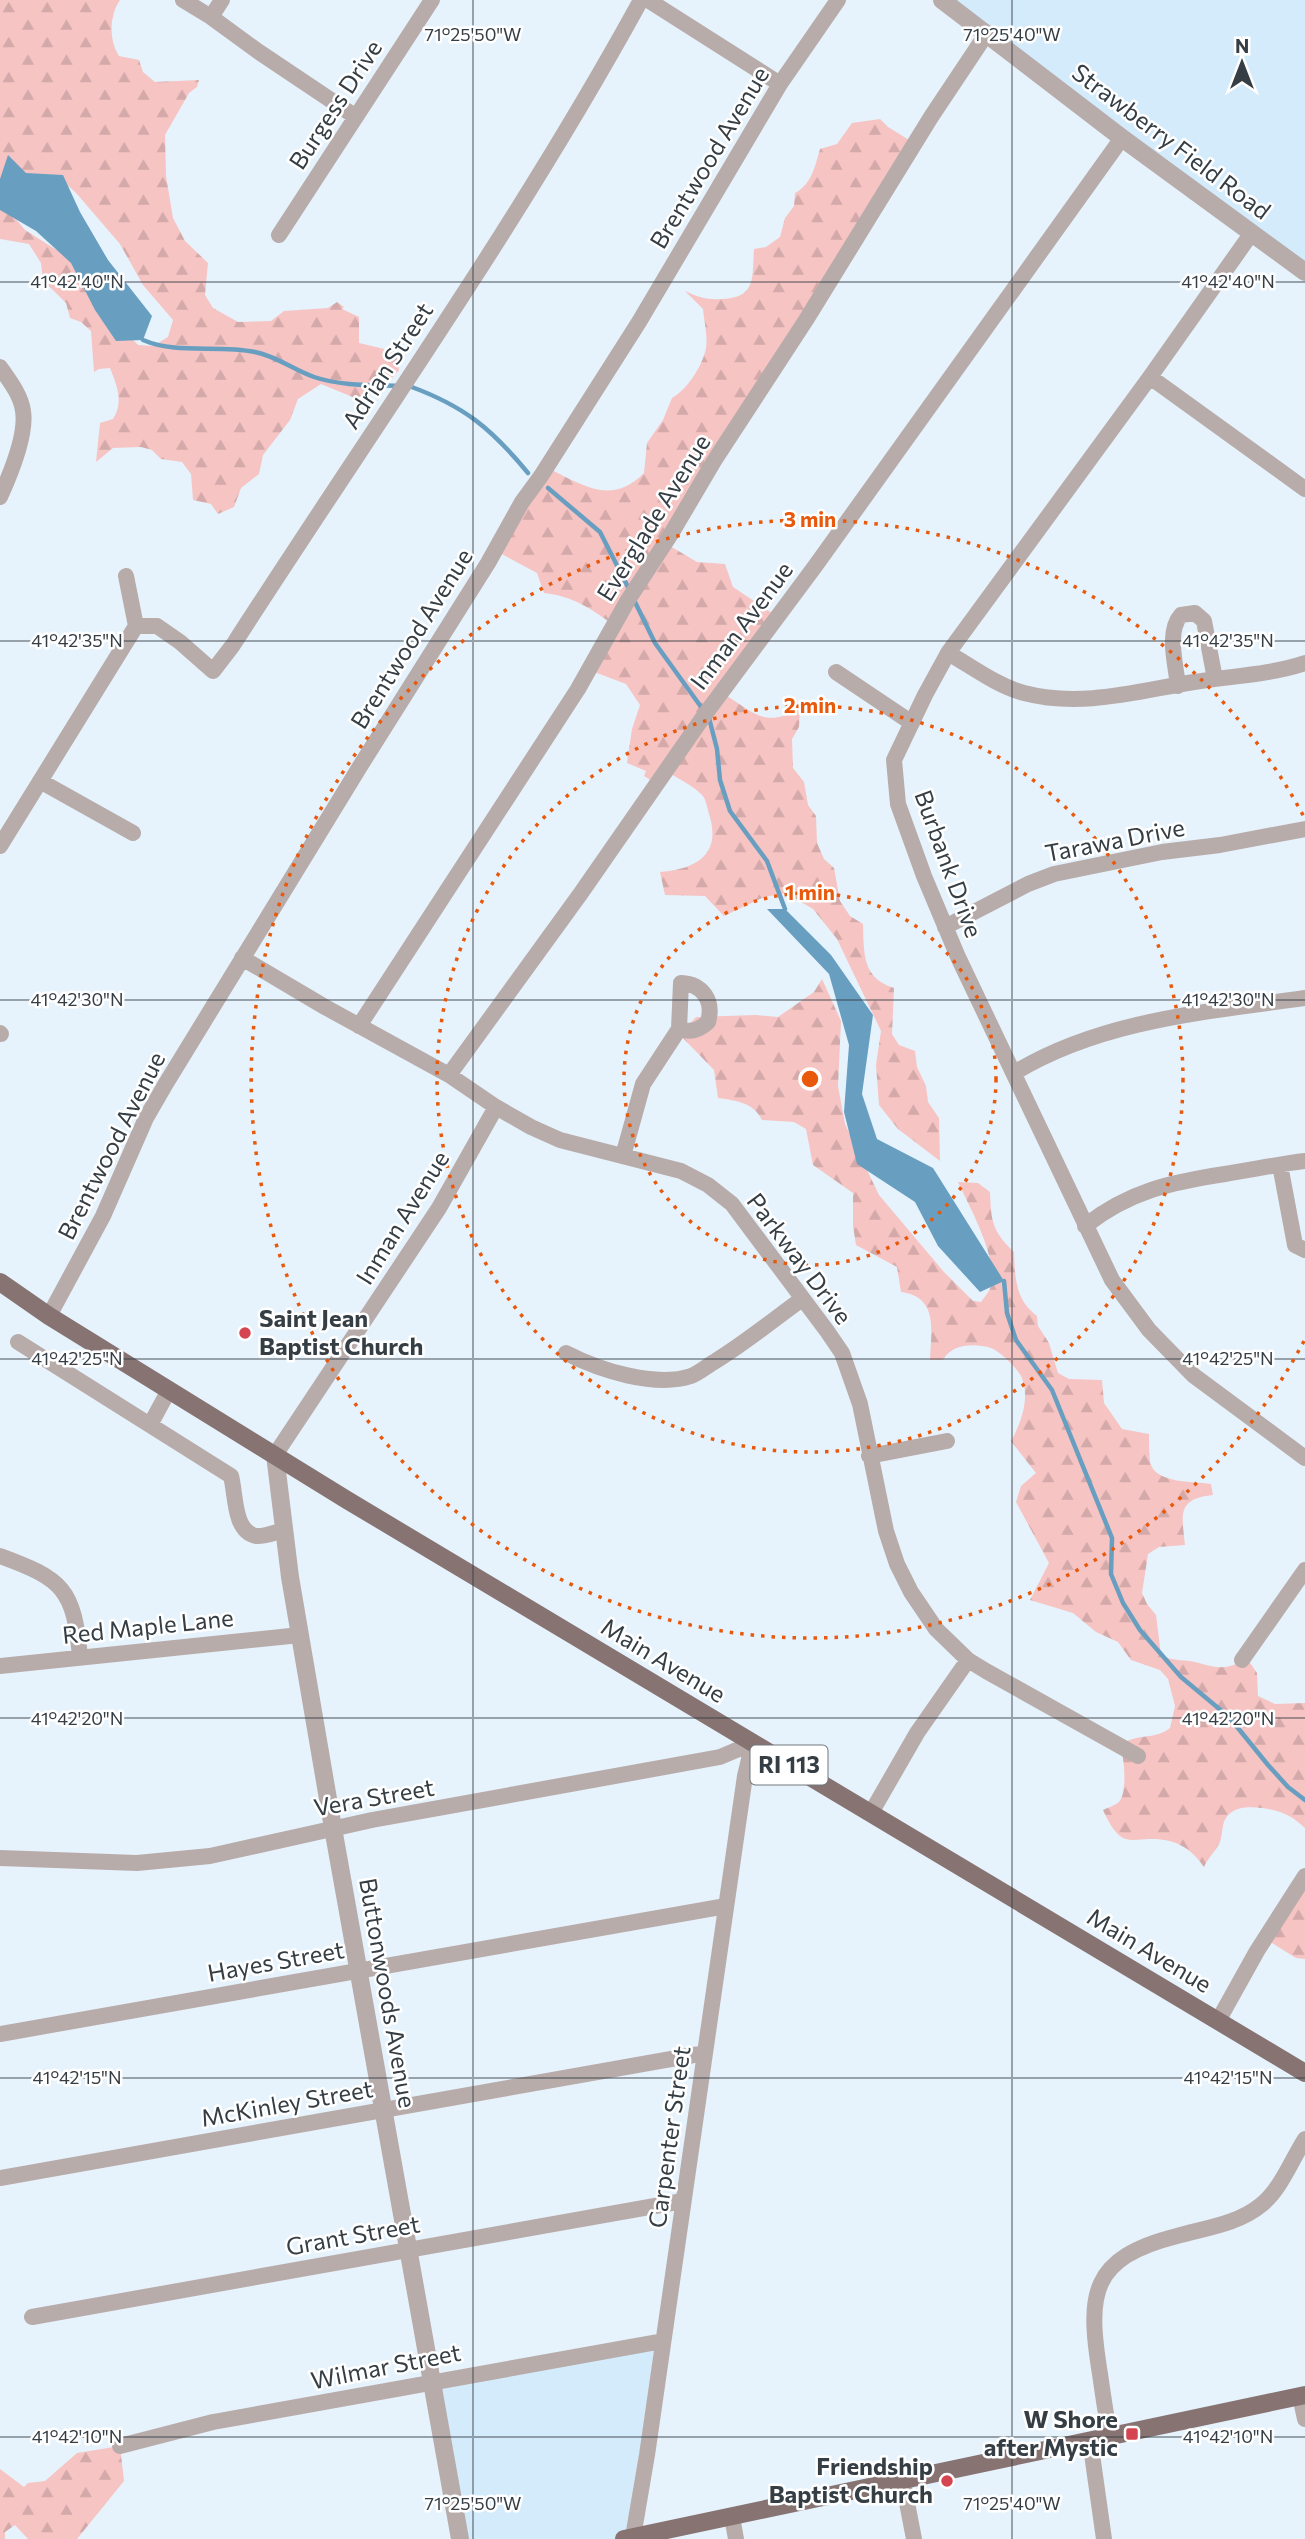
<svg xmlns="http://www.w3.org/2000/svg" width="1305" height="2539" font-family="Commissioner,sans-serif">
  <defs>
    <pattern id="forest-firs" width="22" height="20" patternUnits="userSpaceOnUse" patternTransform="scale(1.75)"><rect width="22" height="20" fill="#f6c4c3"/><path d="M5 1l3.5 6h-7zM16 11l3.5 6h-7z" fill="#d4a9a9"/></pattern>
  </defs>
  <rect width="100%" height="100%" fill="#e6f3fc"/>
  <path fill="#d4ebfb" d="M944 0H1305V272Z
    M656 2348 636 2523 650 2539H461L433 2389Z"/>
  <path fill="url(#forest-firs)" fill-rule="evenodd" d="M0 0H120C109 16 109 41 119 56L139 60 143 72 155 82 199 80 197 87 189 93 165 135 166 176 173 218 185 241 208 263 205 295 213 308 238 322 271 321 284 311 328 308 337 302 344 307 342 309 359 317V343L397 352 399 370 381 391 355 398 321 384 298 399 290 420 263 455 259 474 241 488 234 507 218 514 211 504 193 500 191 474 182 462 161 459 152 450 141 447 113 448 96 462 100 423 113 419C124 402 117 386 110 368L99 369 94 372 91 331 81 322 70 318 66 303 43 280 41 263 29 244 0 239ZM59 177 77 194 120 244 143 285 173 320 168 337 153 346 138 345 113 319 72 263 63 254 25 230 15 218Z
    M880 119 888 127 914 143 670 546 697 562 725 564 733 587 775 615 727 696C757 715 765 727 800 709L799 727 792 739 793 768 804 782 808 805 816 816 817 843 824 859 834 868 840 901 850 916 863 924C864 954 862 978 894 988L892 1034 899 1045 915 1051 917 1067 926 1086 928 1102 939 1118 940 1161 898 1129 879 1105 876 1065 881 1031 837 939 813 909 786 893 764 897 724 916 705 896 665 895 660 872C697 869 722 854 709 814 707 807 706 798 701 794 692 785 679 779 669 773L655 783 644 776 646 771 627 763 632 729 640 705 626 684 589 670 613 625C591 608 572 596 544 593L537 573 498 552 548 468C582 485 612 506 644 473L647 443 663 420 672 398C687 390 703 365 706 348 708 336 704 321 703 309L685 291C698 297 706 300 721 299 757 298 752 278 754 249L766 247 780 237 785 218 794 206 795 193C812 184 815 166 820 149L837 144 852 123Z
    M822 979 841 1021 838 1086 845 1124 879 1195 944 1272 973 1301 981 1302C985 1296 991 1290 992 1283 995 1252 971 1210 958 1182L978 1183 990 1192C991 1221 992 1231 1014 1252 1015 1277 1015 1300 1037 1316L1038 1326 1049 1343 1058 1373 1069 1379 1102 1380 1104 1403 1122 1429 1149 1434C1149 1443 1149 1453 1150 1462 1155 1484 1193 1481 1211 1484L1213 1495C1176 1499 1182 1515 1185 1545L1159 1547 1148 1554 1142 1593 1147 1604 1156 1615 1161 1655C1174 1662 1186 1659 1199 1663 1218 1669 1231 1670 1246 1657L1257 1673 1258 1696 1275 1704 1305 1703V1828C1299 1823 1294 1818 1287 1815 1273 1808 1241 1802 1229 1814 1220 1823 1224 1834 1219 1844 1214 1853 1208 1858 1204 1867 1191 1847 1173 1838 1149 1839 1142 1839 1133 1841 1126 1839 1116 1837 1107 1819 1103 1810 1107 1808 1116 1805 1119 1802 1128 1792 1124 1756 1120 1745 1139 1732 1153 1741 1170 1728L1175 1706 1168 1679 1160 1670 1131 1660 1118 1642 1096 1632 1073 1613 1030 1600 1049 1563 1016 1502 1021 1486 1036 1473 1011 1441C1021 1423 1030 1399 1022 1378 1018 1369 1001 1352 991 1348 975 1343 951 1344 943 1360H930C931 1331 939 1297 901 1292L897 1267 856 1245 853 1226V1193L813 1165 806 1129 794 1122 762 1120C753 1102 737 1101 718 1098L714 1070 680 1035 696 1017 756 1015 778 1017 814 992Z
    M1305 1874V1959L1296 1958 1269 1941Z
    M120 2446 124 2481 77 2539H28L15 2525 5 2532V2539H0V2469L24 2487 28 2483 45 2481 77 2453Z"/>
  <path fill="#689fc1" d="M8 155 26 173 63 175 80 212 108 260 152 316 143 340 116 341 95 310 71 263 36 231 0 210V179Z
    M767 909H785L831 955 873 1015 862 1094 877 1139 933 1168 1004 1281 980 1292 938 1246 915 1202 857 1164 844 1112 849 1045 829 974Z"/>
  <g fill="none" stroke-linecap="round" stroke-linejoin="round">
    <path stroke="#689fc1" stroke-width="4.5" d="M143 340C178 355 217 344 255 352 276 356 294 370 314 377 341 386 372 385 400 386
      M409 386C464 406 491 428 528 473
      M548 488 600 532 629 589
      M634 600 655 643 704 711
      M709 718 717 749 720 780 730 811 767 861 785 909
      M1004 1281 1007 1313 1016 1340 1052 1390 1112 1538 1111 1574 1123 1603 1140 1630 1181 1677 1229 1717 1268 1765 1288 1787 1305 1800"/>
    <path stroke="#b8acab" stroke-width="16" d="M183 0 211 17 259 52 356 117
      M648 0 780 84
      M211 17 222 0
      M1251 234 1150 377 948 653 925 695 894 760 898 804 924 876 958 957 1112 1280 1149 1330 1193 1375 1305 1458
      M279 235 432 0
      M0 367C9 380 21 395 23 411 27 435 10 475 0 497
      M1150 377 1305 489
      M136 626H157L180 642 213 671 233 645C370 432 519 223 641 0
      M948 653C971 666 997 686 1024 693 1081 708 1138 691 1194 682 1231 676 1269 675 1305 663
      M836 672 912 723
      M1178 686C1176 665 1166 632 1181 615L1195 613 1204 621 1215 679
      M40 781 133 833
      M0 846 136 626 126 576
      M945 927 1028 884 1054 874 1162 852 1220 845 1305 829
      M242 958 325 1007 449 1075 496 1107 531 1127 560 1140 681 1171 708 1185 732 1204 827 1331 842 1353 860 1404 886 1531 897 1564 911 1592 936 1629 968 1660 986 1671 1138 1756
      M359 1026 578 689 628 600 671 534 714 461 806 320 931 117 987 33
      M0 1033 1 1034
      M1014 1073C1101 1020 1206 1012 1305 998
      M449 1075 581 893 706 713 816 565 1122 138
      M623 1156 643 1084 679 1029C691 1033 699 1030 708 1022 714 1001 703 984 681 983L679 1029
      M1280 1165 1295 1245 1305 1250
      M1085 1226C1129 1191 1172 1182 1225 1174 1252 1170 1278 1164 1305 1161
      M49 1316 103 1216 146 1118 165 1085 359 768 488 563 522 502 541 476 639 322 780 84 838 0
      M18 1342 231 1476C236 1494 233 1531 256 1536 264 1537 276 1532 284 1530
      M566 1353C599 1370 655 1388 691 1376 699 1373 707 1366 714 1362 745 1343 773 1320 802 1299
      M150 1425 169 1390
      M275 1455 439 1208 496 1107
      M869 1456 947 1441
      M0 1556C63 1579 74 1589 80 1657
      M1242 1660 1305 1570
      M0 1666 300 1635
      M871 1813 917 1733 968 1660
      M0 1858 137 1863 210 1856 372 1820 720 1757 753 1743
      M1218 2021 1257 1951 1305 1876
      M0 2034 726 1906
      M0 2178 705 2053
      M32 2317 683 2201
      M1300 2396 1305 2419
      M1110 2437C1106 2416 1103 2395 1100 2374 1087 2294 1090 2258 1177 2236 1205 2228 1238 2224 1261 2205 1281 2189 1291 2161 1305 2139
      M1090 2440 1104 2539
      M120 2446 213 2422 663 2341
      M903 2482 914 2539
      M732 2517 736 2539
      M633 2537 647 2455 745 1776 753 1743"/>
    <path stroke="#b8acab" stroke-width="18" d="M942 0 1122 138 1305 272
      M275 1455 290 1577 333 1828 460 2539"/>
    <path stroke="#877372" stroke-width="18" d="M0 1282 49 1316 347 1500 1305 2073
      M624 2539 1305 2395"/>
  </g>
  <path fill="none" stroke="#353e44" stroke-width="2" stroke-opacity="0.45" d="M473 0V2539M1012 0V2539M0 282H1305M0 641H1305M0 1000H1305M0 1359H1305M0 1718H1305M0 2078H1305M0 2437H1305"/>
  <g fill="none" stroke="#e8590c" stroke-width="3.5" stroke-dasharray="3.5 7">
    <circle cx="810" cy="1079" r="186"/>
    <circle cx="810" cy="1079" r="373"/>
    <path d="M1304 1341A559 559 0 1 1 1304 817"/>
  </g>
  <g fill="#d54550" stroke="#fff" stroke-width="2.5">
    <circle cx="245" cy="1333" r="7"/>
    <rect x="1125" y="2427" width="14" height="14" rx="3.5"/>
    <circle cx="947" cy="2481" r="7"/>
  </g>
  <g text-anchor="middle" stroke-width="5" stroke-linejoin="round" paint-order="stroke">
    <rect fill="#fff" stroke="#72787c" stroke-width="2" x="750.5" y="1745.5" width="77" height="39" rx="5"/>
    <g font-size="23" font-weight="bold" fill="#353e44">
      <text x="789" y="1773">RI 113</text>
    </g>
    <g font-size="24" fill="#353e44" stroke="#fff">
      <text transform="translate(336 105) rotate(-57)" y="8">Burgess Drive</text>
      <text transform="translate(1171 142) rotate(37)" y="8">Strawberry Field Road</text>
      <text transform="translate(710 158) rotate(-59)" y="8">Brentwood Avenue</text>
      <text transform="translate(388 366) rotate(-57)" y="8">Adrian Street</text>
      <text transform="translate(654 518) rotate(-58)" y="8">Everglade Avenue</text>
      <text transform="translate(742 626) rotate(-53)" y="8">Inman Avenue</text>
      <text transform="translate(412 639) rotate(-58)" y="8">Brentwood Avenue</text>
      <text transform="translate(1115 841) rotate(-11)" y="8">Tarawa Drive</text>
      <text transform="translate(948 864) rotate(70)" y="8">Burbank Drive</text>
      <text transform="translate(112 1146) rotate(-63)" y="8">Brentwood Avenue</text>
      <text transform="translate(403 1218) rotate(-58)" y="8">Inman Avenue</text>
      <text transform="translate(799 1259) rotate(53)" y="8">Parkway Drive</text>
      <text transform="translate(148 1627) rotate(-6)" y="8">Red Maple Lane</text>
      <text transform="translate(663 1661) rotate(31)" y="8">Main Avenue</text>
      <text transform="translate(374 1798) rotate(-10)" y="8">Vera Street</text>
      <text transform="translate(1149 1951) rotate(31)" y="8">Main Avenue</text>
      <text transform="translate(276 1962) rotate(-10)" y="8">Hayes Street</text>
      <text transform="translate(387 1993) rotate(80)" y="8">Buttonwoods Avenue</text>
      <text transform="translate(287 2104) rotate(-10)" y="8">McKinley Street</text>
      <text transform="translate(670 2137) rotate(-82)" y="8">Carpenter Street</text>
      <text transform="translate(353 2236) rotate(-10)" y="8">Grant Street</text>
      <text transform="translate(386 2367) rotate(-11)" y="8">Wilmar Street</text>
    </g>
    <g font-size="24" font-weight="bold" fill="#353e44" stroke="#fff" text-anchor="end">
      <text x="259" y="1327" text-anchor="start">Saint Jean<tspan x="259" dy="28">Baptist Church</tspan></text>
      <text x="1118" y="2428">W Shore<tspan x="1118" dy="28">after Mystic</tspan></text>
      <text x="933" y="2475">Friendship<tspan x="933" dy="28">Baptist Church</tspan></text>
    </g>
  </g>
  <g font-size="18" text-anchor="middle" fill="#353e44" stroke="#fff" stroke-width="5" stroke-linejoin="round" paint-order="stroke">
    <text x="473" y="41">71°25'50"W</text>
    <text x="1012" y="41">71°25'40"W</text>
    <text x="77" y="288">41°42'40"N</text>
    <text x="1228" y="288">41°42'40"N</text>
    <text x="77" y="647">41°42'35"N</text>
    <text x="1228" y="647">41°42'35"N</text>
    <text x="77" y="1006">41°42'30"N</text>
    <text x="1228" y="1006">41°42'30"N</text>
    <text x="77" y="1365">41°42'25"N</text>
    <text x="1228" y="1365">41°42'25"N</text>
    <text x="77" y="1725">41°42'20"N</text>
    <text x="1228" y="1725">41°42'20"N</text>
    <text x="77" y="2084">41°42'15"N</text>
    <text x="1228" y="2084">41°42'15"N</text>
    <text x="77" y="2443">41°42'10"N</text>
    <text x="1228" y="2443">41°42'10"N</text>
    <text x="473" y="2510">71°25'50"W</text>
    <text x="1012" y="2510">71°25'40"W</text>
  </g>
  <circle cx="810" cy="1079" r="10" fill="#e8590c" stroke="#fff" stroke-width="3.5"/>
  <g font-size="21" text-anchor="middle" font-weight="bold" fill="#e8590c" stroke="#fff" stroke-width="5" stroke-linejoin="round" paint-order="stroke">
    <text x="810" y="527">3 min</text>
    <text x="810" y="713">2 min</text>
    <text x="810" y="900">1 min</text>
  </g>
  <g transform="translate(1242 63)" stroke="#ffffff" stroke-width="5" paint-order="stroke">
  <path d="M0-5L12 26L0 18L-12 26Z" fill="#353e44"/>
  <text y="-10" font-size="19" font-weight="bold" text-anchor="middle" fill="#353e44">N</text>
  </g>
</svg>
